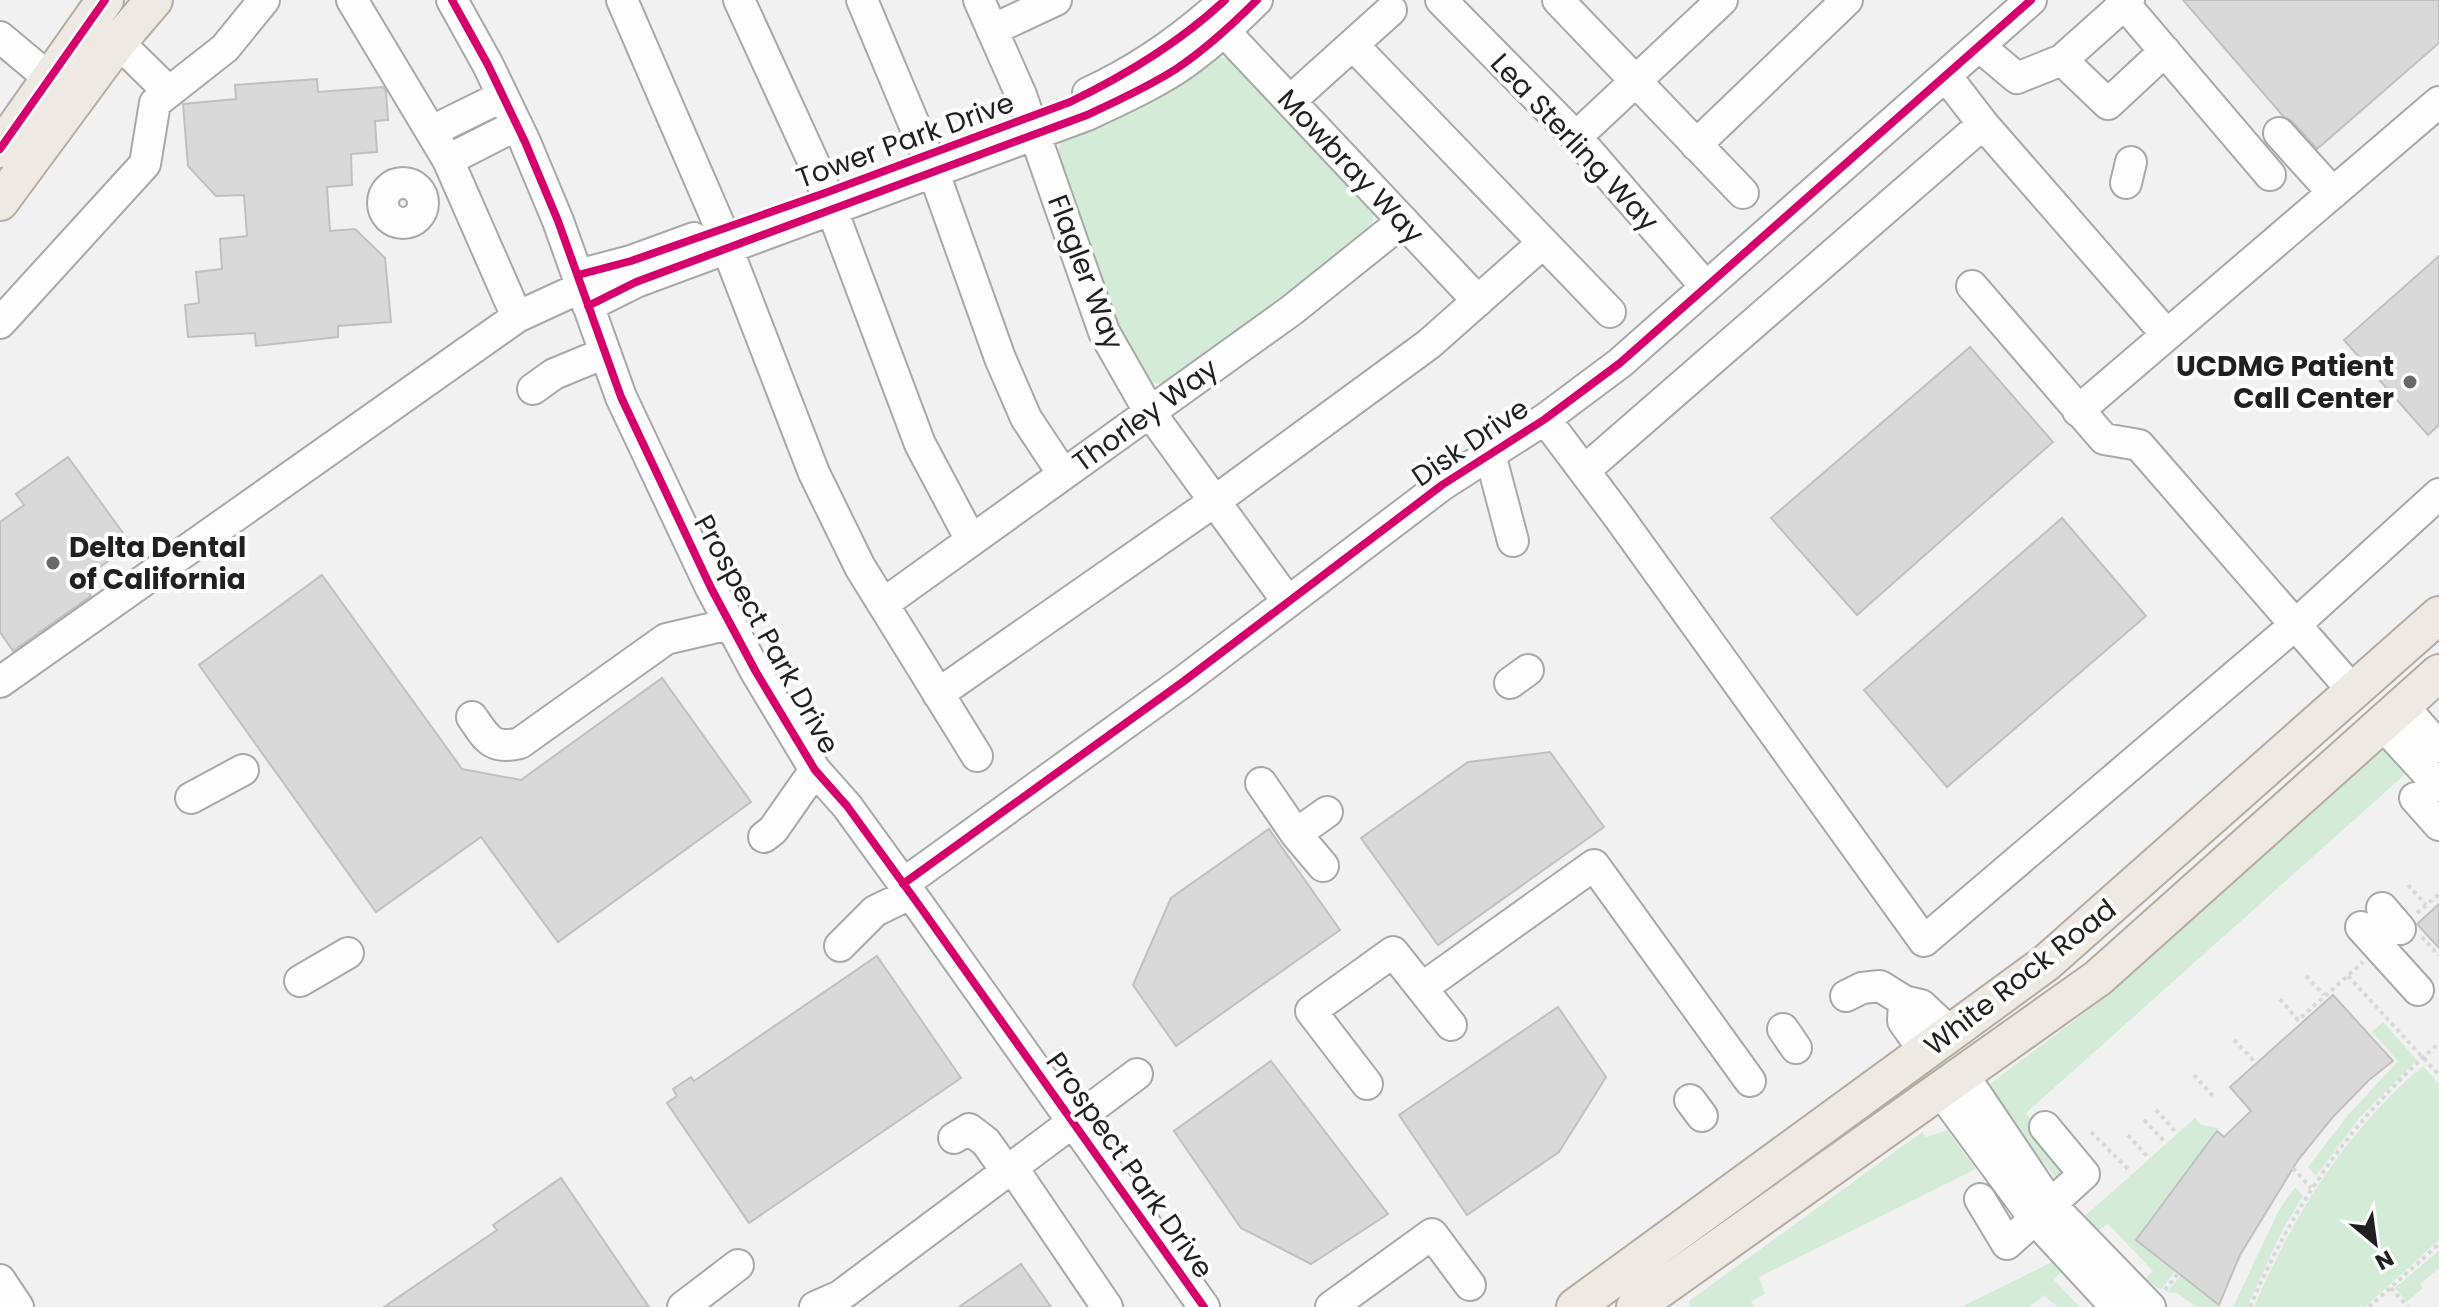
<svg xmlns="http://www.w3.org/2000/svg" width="2439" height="1307" font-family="Poppins,sans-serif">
  <rect width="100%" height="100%" fill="#f1f1f1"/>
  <path fill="#d4ecd7" d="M1205 56 1227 58 1374 213 1370 232 1327 269 1169 384 1149 383C1135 360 1120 336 1111 310 1093 259 1078 207 1053 158L1061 143Z
    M2387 742 2411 769 2026 1113 2051 1143 2064 1174 2056 1178 2026 1142 1990 1087 1991 1083 2082 1015Z
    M2383 1022 2417 1060 2361 1116 2316 1176 2308 1167 2348 1115 2398 1061 2372 1032Z
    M2423 1066 2439 1084V1240L2365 1307H2254C2293 1215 2346 1131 2423 1066Z
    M2195 1118 2201 1125 2219 1128 2136 1240 2175 1271 2161 1290 2145 1279 2153 1271 2108 1224 2098 1231 2085 1216Z
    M1947 1130 1976 1169 1759 1277 1765 1294 1751 1301 1754 1307H1690L1689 1301 1922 1132 1926 1137Z
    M2295 1187 2303 1196 2281 1233 2247 1307H2233L2278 1212Z
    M2439 1250V1268L2420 1284 2423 1288 2407 1302 2395 1288Z
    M2054 1261 2062 1271 2054 1280 2080 1307H2057L2044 1295 2030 1307H1961Z
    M2181 1275 2219 1305 2222 1307H2197L2177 1293 2167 1292Z"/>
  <path fill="#d9d9d9" stroke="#c0c0c0" stroke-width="2" d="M2183 0H2439V43L2317 149 2292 121 2283 116Z
    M317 79 318 92 383 87 386 91 388 120 375 121 377 152 351 154 352 185 327 187 330 231 355 229 385 258 391 322 338 326V337L256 346 255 333 188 337 185 305 199 303 196 272 222 269 220 239 247 236 244 195 216 196 188 166 183 104 236 99 235 85Z
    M2439 256V425L2428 435 2344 340Z
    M1970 347 2053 442 1857 615 1771 518Z
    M68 457 131 544 80 582 91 596 13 651 0 632V522L24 505 16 494Z
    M2062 518 2146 616 1947 787 1864 690Z
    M322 575 462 769 521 780 662 678 751 802 558 942 481 837 376 912 199 665Z
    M1550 752 1604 827 1438 945 1361 838 1468 762Z
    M1269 829 1340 930 1176 1046 1133 985 1171 898Z
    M2439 904V948L2417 924Z
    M877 956 961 1078 749 1223 667 1103 677 1096 673 1089 691 1077 694 1081Z
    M2333 995 2393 1061 2369 1080 2332 1118 2298 1160 2240 1255 2219 1305 2136 1240 2217 1131 2224 1137 2251 1111 2230 1087Z
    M1558 1007 1606 1077 1559 1152 1467 1215 1399 1115Z
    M1271 1061 1388 1214 1311 1264 1241 1228 1174 1131Z
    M561 1178 649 1307H384L497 1230 493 1225Z
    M1021 1264 1051 1307H959Z"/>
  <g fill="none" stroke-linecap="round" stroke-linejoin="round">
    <g stroke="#a8a8a8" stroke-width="34">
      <path id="minor" d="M352 0 448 160 517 317
        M452 0 488 65 525 142 558 221 621 397 711 588 756 672 815 770 847 806 921 908 1204 1307
        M622 0 721 229
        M739 0 817 170 920 444 971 540
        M862 0 927 155
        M979 0 1021 95 1104 332 1149 411 1288 602
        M1441 0 1576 137 1706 287
        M1558 0 1743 193
        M2121 0 2270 175
        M992 30 1056 0
        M1225 32 1478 301
        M0 37 49 78
        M118 42 169 92
        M1353 45 1610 312
        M1979 46 2017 78 2062 60 2129 0
        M2062 60 2108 104 2165 51
        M1946 76 1983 124 2167 335
        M1088 93C1138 70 1185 37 1225 0
        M1290 101 1391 10
        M432 131 503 96
        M2279 133 2333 193
        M1576 137 1722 0
        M1696 145 1847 0
        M448 160 517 125
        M934 173 1000 358 1026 418 1063 474
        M383 203a20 20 0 1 1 40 0a20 20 0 1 1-40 0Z
        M2126 183 2131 162
        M727 248 814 473 860 567 977 756
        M578 275 631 261 694 238
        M1972 286 2104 439 2139 445 2353 691
        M588 306 636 282 1087 115C1117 101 1148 87 1176 69 1206 49 1232 25 1257 0
        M0 323 145 164 155 103 225 48 264 0
        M533 389 554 374 605 353
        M2078 411 2439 102
        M1545 419 1618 516 1924 941 2295 625 2439 494
        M1490 454 1513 541
        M1585 470 1983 124
        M883 604 1292 310 1403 221
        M0 682 517 317 582 287
        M1510 683 1528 670
        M938 694 1215 501 1429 344 1543 243
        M2403 706 2439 747
        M472 717C487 739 492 750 520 743L666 639 730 624
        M2382 724 2439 786
        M1261 783 1296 834 1323 866
        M191 798 243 770
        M2415 798 2439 825
        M1296 834 1327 812
        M764 837 773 830 815 770
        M903 884 1184 681 1442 485 1545 419 1620 363 2031 0
        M2382 908 2400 929
        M2361 927 2418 990
        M840 946 875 911 910 894
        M300 981 348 953
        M1422 988 1594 865 1750 1081
        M1846 996 1862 988 1880 986 1904 1001 1921 1005 1951 1033
        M1904 1001 1903 1021 1925 1052
        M1783 1029 1796 1048
        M1962 1073 2050 1204 2150 1307
        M1367 1084 1311 1011 1393 952 1451 1025
        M1939 1089 2034 1218 2116 1307
        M1690 1100 1702 1116
        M954 1138 969 1129 986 1142 1007 1172
        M1012 1167 1107 1307
        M1980 1199 2007 1244 2084 1174 2045 1127
        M0 1280 18 1307
        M683 1307 738 1265
        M815 1307 840 1296 1137 1074
        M1331 1307 1432 1234 1470 1285"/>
    </g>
    <g stroke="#b5aba0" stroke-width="40">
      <path id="major" d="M0 149 105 0
        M0 202 118 42 154 0
        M1575 1307 2046 963 2439 615
        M1635 1307 2098 978 2439 673"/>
    </g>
    <path stroke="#d8d8d8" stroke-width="4" stroke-dasharray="4 4" stroke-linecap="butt" d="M2408 885 2426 905
      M2417 913 2439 894
      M2422 937 2439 956
      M2306 976 2324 995
      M2348 976 2439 1075
      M2280 999 2298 1020 2363 962
      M2234 1040 2254 1061
      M2194 1075 2214 1097
      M2156 1110 2175 1131
      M2144 1120 2164 1141
      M2091 1132 2130 1171
      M2128 1135 2147 1156
      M2293 1168 2311 1188
      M2391 1288 2408 1307
      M2165 1290 2178 1273
      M2250 1307C2295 1201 2352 1120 2439 1043
      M2369 1307 2439 1244"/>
    <use href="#minor" stroke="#fdfdfd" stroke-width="30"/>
    <use href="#major" stroke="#efe9e3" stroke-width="36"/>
    <g stroke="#fefeff" stroke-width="13">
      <path id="cycleway" d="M452 0 488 65 525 142 558 221 621 397 711 588 756 672 815 770 847 806 921 908 1204 1307
        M0 149 105 0
        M578 275 631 261 825 193 1070 102C1126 75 1179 43 1225 0
        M588 306 636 282 1087 115C1117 101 1148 87 1176 69 1206 49 1232 25 1257 0
        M903 884 1184 681 1442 485 1545 419 1620 363 2031 0"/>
    </g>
    <use href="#cycleway" stroke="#d6006c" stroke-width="8"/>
  </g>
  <g fill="#69696a" stroke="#fefeff" stroke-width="3">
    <circle cx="2410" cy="382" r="8"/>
    <circle cx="53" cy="563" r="8"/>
  </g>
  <g text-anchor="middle" stroke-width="8" stroke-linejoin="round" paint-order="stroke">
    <g font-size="28" fill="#202021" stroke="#fefeff">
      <text transform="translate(905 140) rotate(-20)" y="10">Tower Park Drive</text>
      <text transform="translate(1575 142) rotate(47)" y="10">Lea Sterling Way</text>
      <text transform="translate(1351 166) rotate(47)" y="10">Mowbray Way</text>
      <text transform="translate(1086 272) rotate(69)" y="10">Flagler Way</text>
      <text transform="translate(1145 415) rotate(-36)" y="10">Thorley Way</text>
      <text transform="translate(1470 442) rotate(-34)" y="10">Disk Drive</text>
      <text transform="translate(767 634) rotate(61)" y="10">Prospect Park Drive</text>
      <text transform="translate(2020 977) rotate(-38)" y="10">White Rock Road</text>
      <text transform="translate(1130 1165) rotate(55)" y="10">Prospect Park Drive</text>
    </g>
    <g font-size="28" font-weight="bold" fill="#202021" stroke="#fefeff" text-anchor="end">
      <text x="2394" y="376">UCDMG Patient<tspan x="2394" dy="32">Call Center</tspan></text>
      <text x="69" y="557" text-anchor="start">Delta Dental<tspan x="69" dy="32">of California</tspan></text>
    </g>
  </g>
  <g transform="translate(2375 1243) rotate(151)" stroke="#fefeff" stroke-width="6" paint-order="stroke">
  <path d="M0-6L14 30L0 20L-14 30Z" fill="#202021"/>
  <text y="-12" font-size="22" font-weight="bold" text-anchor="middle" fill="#202021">N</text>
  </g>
</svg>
